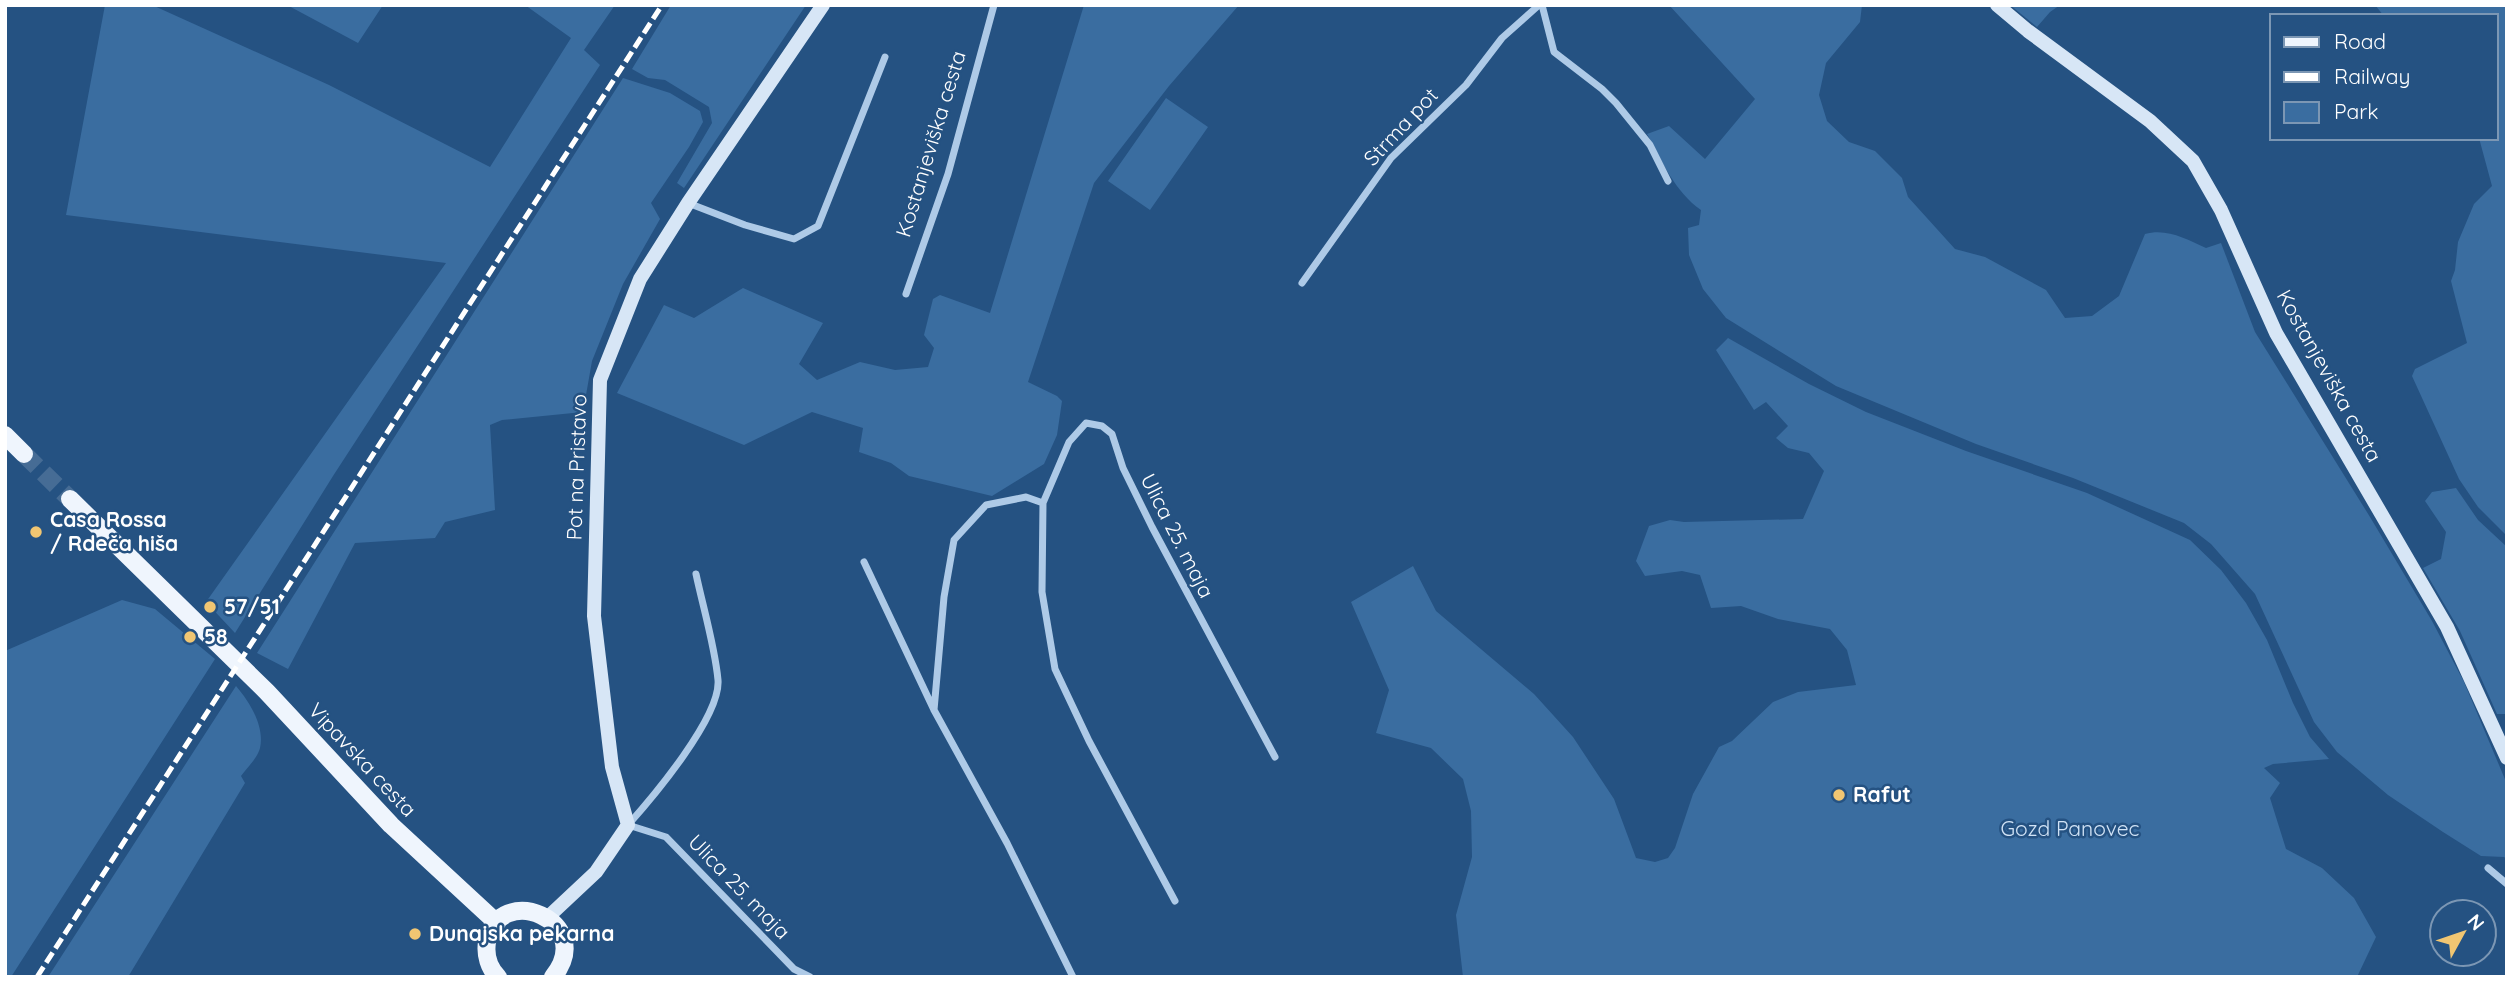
<svg xmlns="http://www.w3.org/2000/svg" width="2512" height="982" font-family="Quicksand,sans-serif">
  <rect width="100%" height="100%" fill="#255282"/>
  <path fill="#3a6da0" d="M105 5H152L329 85 490 167 571 38 525 5H615L584 50 600 65 333 476 235 633 206 602 446 263 66 215Z
    M287 5H383L358 43Z
    M671 5H806L684 188 677 183 712 123 709 107 665 80 648 78 632 69Z
    M1084 5H1239L1169 86 1094 183 1028 382 1057 396 1062 401 1057 435 1044 464 992 496 909 476 891 463 859 452 863 428 812 412 744 445 617 393 664 305 694 318 743 288 823 323 799 364 817 380 860 362 895 370 928 367 934 348 924 335 933 299 940 295 990 313Z
    M1669 5H1862L1860 22 1826 63 1819 95 1827 121 1849 142 1875 151 1902 178 1908 197 1955 249 1985 257 2046 290 2065 318 2092 316 2119 296 2145 234C2167 228 2186 239 2206 248L2221 243 2255 332 2370 517 2432 621 2464 682 2507 784V859L2504 857 2481 856 2443 832 2388 795 2337 752 2314 722 2255 594 2211 544 2184 523 2073 478 1976 444 1836 386 1726 318 1703 289 1689 255 1688 228 1699 225 1701 210C1675 192 1662 161 1647 134L1669 126 1705 159 1755 99Z
    M2010 5H2060L2050 12 2037 27Z
    M2375 5H2507V536L2478 507 2459 479 2412 376 2415 369 2467 343 2451 281 2455 270 2458 242 2474 204 2492 186 2479 138H2496V16H2384Z
    M623 78 670 93 700 111 703 122 689 147 651 203 660 219 623 284 592 361 583 412 502 420 490 425 495 510 445 522 435 538 355 543 288 669 257 653Z
    M1166 98 1208 127 1150 210 1108 181Z
    M1728 338 1809 384 1866 412 1966 451 2087 493 2190 540 2221 570 2246 603 2267 640 2293 703 2310 737 2329 759 2273 764 2264 768 2280 783 2270 798 2286 849 2322 868 2354 898 2376 937 2357 977H1463L1456 915 1472 857 1471 811 1463 779 1431 748 1376 733 1389 690 1351 602 1413 566 1436 611 1534 694 1573 737 1614 799 1636 858 1655 862 1668 858 1675 848 1693 794 1719 747 1732 741 1773 702 1798 692 1856 685 1847 650 1830 629 1778 619 1741 606 1711 608 1700 575 1682 571 1645 576 1636 561 1649 526 1670 520 1684 522 1803 519 1824 471 1809 453 1788 448 1776 438 1788 426 1766 402 1754 410 1716 350Z
    M2456 488 2478 520 2507 547V714H2497L2460 631 2423 568 2441 559 2446 532 2425 501 2432 492Z
    M122 600 155 609 215 659 11 977H5V651Z
    M236 686C249 701 265 726 260 748 258 757 247 768 241 776L245 783 128 977H48Z"/>
  <g fill="none" stroke-linecap="round" stroke-linejoin="round">
    <path stroke="#466c95" stroke-width="18" stroke-dasharray="18 9" stroke-linecap="butt" d="M24 454 70 499"/>
    <path stroke="#aecae7" stroke-width="7" d="M1542 5 1554 52 1602 89 1616 103 1650 145 1668 181
      M688 203 745 225 794 239 818 226 885 57
      M1302 283 1391 158 1466 85 1502 38 1539 5
      M906 294 948 174 994 5
      M1043 503 1069 442 1086 423 1102 426 1112 434 1123 468 1152 527 1275 757
      M864 562 934 710 1007 843 1073 977
      M696 574C703 607 715 647 718 680 721 717 652 798 628 825L666 837 794 969 810 977
      M934 710 944 597 954 540 986 505 1026 497 1043 503 1042 592 1055 669 1089 741 1175 901
      M2488 868 2507 884"/>
    <path stroke="#d7e6f6" stroke-width="14" d="M1997 5 2028 31 2150 121 2193 161 2221 210 2276 333 2447 627 2507 758
      M548 917 596 872 628 825 612 767 594 616 600 380 640 279 688 203 823 5"/>
    <path stroke="#eff5fd" stroke-width="18" d="M5 435 24 454
      M70 499 267 692 391 825 497 923
      M498 977C489 968 485 955 487 942 498 880 598 921 553 977"/>
    <path stroke="#fff" stroke-width="5" stroke-dasharray="12 5" stroke-linecap="butt" d="M37 977 662 5"/>
  </g>
  <g fill="#f1c672" stroke="#255282" stroke-width="2.5">
    <circle cx="36" cy="532" r="7"/>
    <circle cx="210" cy="607" r="7"/>
    <circle cx="190" cy="637" r="7"/>
    <circle cx="1839" cy="795" r="7"/>
    <circle cx="415" cy="934" r="7"/>
  </g>
  <g text-anchor="middle" stroke-width="5" stroke-linejoin="round" paint-order="stroke">
    <g font-size="21" fill="#fff" stroke="#255282">
      <text transform="translate(1401 127) rotate(-47)" y="7">Strma pot</text>
      <text transform="translate(931 144) rotate(-73)" y="7">Kostanjeviška cesta</text>
      <text transform="translate(2329 376) rotate(61)" y="7">Kostanjeviška cesta</text>
      <text transform="translate(577 467) rotate(-88)" y="7">Pot na Pristavo</text>
      <text transform="translate(1177 536) rotate(63)" y="7">Ulica 25. maja</text>
      <text transform="translate(362 760) rotate(47)" y="7">Vipavska cesta</text>
      <text transform="translate(739 887) rotate(46)" y="7">Ulica 25. maja</text>
    </g>
    <g font-size="21" font-weight="bold" fill="#fff" stroke="#255282" text-anchor="start">
      <text x="50" y="527">Casa Rossa<tspan x="50" dy="24">/ Rdeča hiša</tspan></text>
      <text x="224" y="614">57/51</text>
      <text x="204" y="644">58</text>
      <text x="1853" y="802">Rafut</text>
      <text x="429" y="941">Dunajska pekarna</text>
    </g>
    <g font-size="21" fill="#d1e3f6" stroke="#255282">
      <text x="2070" y="836">Gozd Panovec</text>
    </g>
  </g>
  <rect width="2512" height="982" fill="none" stroke="#ffffff" stroke-width="14"/>
  <rect x="2270" y="14" width="228" height="126" fill="#255282" stroke="#7c97b4" stroke-width="2"/>
  <rect x="2284" y="37" width="35" height="10" fill="#eff5fd" stroke="#7c97b4" stroke-width="2"/>
  <text x="2334" y="49" font-size="21" fill="#ffffff">Road</text>
  <rect x="2284" y="72" width="35" height="10" fill="#ffffff" stroke="#7c97b4" stroke-width="2"/>
  <text x="2334" y="84" font-size="21" fill="#ffffff">Railway</text>
  <rect x="2284" y="102" width="35" height="21" fill="#3a6da0" stroke="#7c97b4" stroke-width="2"/>
  <text x="2334" y="119" font-size="21" fill="#ffffff">Park</text>
  <g transform="translate(2463 933) rotate(50)"><circle r="33" fill="#255282" stroke="#7c97b4" stroke-width="2"/>
  <path d="M0-5L12 26L0 18L-12 26Z" fill="#f1c672"/>
  <text y="-10" font-size="19" font-weight="bold" text-anchor="middle" fill="#ffffff">N</text>
  </g>
</svg>
